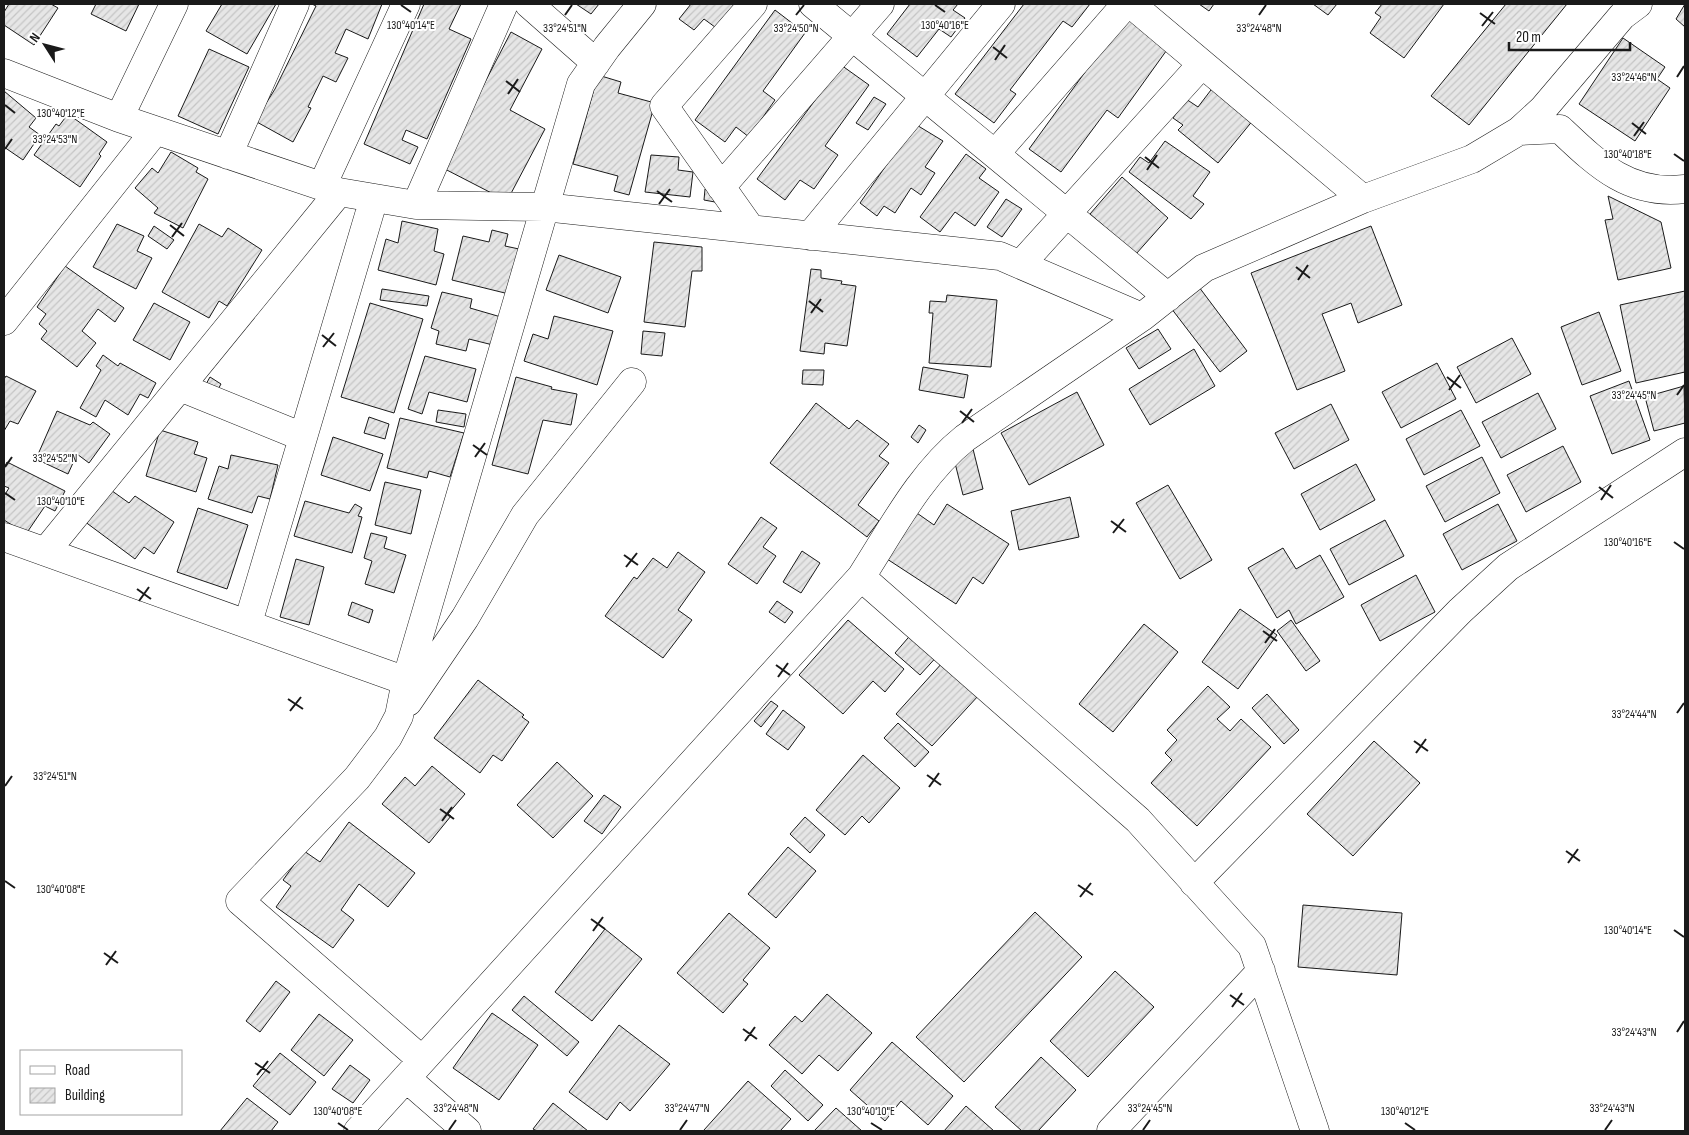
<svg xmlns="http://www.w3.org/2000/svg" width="1689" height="1135" font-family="'Sofia Sans Condensed',sans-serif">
  <defs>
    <pattern id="building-hatch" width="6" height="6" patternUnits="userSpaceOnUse" patternTransform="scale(1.25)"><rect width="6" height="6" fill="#e6e6e6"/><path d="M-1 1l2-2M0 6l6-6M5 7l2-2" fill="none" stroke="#c5c5c5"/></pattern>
  </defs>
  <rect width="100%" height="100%" fill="#fff"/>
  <path fill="url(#building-hatch)" stroke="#1a1a1a" d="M9 4H51L58 8 34 45 4 25V12Z
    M96 4H139L126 31 91 14Z
    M222 4H276L247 54 206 31Z
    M312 4H382L368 39 346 29 335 53 348 58 336 82 323 76 308 107 311 108 293 142 255 121 275 89 316 6Z
    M424 4H461L449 29 471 39 427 139 406 130 402 140 418 147 410 164 364 144Z
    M576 4H599L591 14Z
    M691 4H738L719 30 704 19 694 30 679 19Z
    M910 4H958L953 10 965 18 951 37 939 29 917 57 887 34Z
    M1024 4H1090L1072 27 1063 21 1010 90 1016 94 994 123 955 94Z
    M1199 4H1214L1209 11Z
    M1313 4H1337L1328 15Z
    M1382 4H1444L1404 58 1370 33 1381 17 1375 13Z
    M1506 4H1567L1469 125 1431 96Z
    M1685 4V27L1676 19Z
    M775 10 805 33 763 91 775 100 749 137 736 127 725 142 695 120Z
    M1126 16 1169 47 1118 118 1107 110 1061 172 1029 149Z
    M511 32 542 49 510 110 545 129 507 201 441 167Z
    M1623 38 1665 67 1657 79 1670 88 1635 141 1579 104Z
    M209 49 249 67 218 134 178 116Z
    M841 65 869 85 825 146 838 155 814 189 800 180 785 200 757 179Z
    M598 75 621 82 618 93 655 103 629 195 614 191 618 176 573 164Z
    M1214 86 1254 119 1218 163 1178 130 1183 125 1173 118 1186 99 1198 107Z
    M4 91 36 118 29 127 40 135 23 160 4 147Z
    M874 97 886 104 868 130 856 123Z
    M68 114 107 142 99 154 101 156 80 187 34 155 56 124 59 126Z
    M915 124 943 141 925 167 935 173 921 195 911 188 895 213 884 206 877 216 860 203Z
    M1165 141 1210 172 1193 196 1204 204 1191 219 1129 172 1140 157 1149 163Z
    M171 152 198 168 196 172 208 179 183 228 154 213 158 208 135 188 152 168 158 173Z
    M966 154 986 169 979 178 999 192 975 226 955 212 940 232 920 217Z
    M651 155 679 157 678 170 693 172 690 197 645 192Z
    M1122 177 1168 218 1136 254 1090 214Z
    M705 189 716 191 715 202 704 200Z
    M1608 196 1661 222 1671 268 1618 280 1605 220 1613 219Z
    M1006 199 1022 209 1002 237 987 227Z
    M402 221 438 229 434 251 444 254 436 285 378 270 386 239 398 243Z
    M117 224 144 236 137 251 152 258 136 289 93 267Z
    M199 224 222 237 228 228 262 250 227 306 219 301 209 318 162 292Z
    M154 226 174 240 167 249 148 236Z
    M1371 226 1402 305 1358 323 1351 303 1322 314 1345 371 1297 390 1251 273Z
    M492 230 508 234 505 246 519 249 509 294 452 280 463 236 489 242Z
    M654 242 702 247V271H692L685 327 644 322Z
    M559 255 621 277 608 313 546 290Z
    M65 266 124 308 115 322 98 309 82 331 96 343 77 367 41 339 47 331 39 324 46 314 37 307Z
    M811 269 821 270V278L842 281 841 284 856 286 847 346 825 343 824 354 800 351Z
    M1199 287 1247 351 1220 372 1171 308Z
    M382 289 429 296 427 306 380 300Z
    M1685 291V372L1636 383 1620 305Z
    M442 292 472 299 470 308 501 317 493 345 469 339 466 351 436 344 439 331 431 328Z
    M947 295 997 300 991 367 929 363 933 313H929L930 301 946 302Z
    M154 303 190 322 170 360 133 340Z
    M370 303 423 319 394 413 341 397Z
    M1599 312 1621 371 1582 385 1561 327Z
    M554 316 613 331 597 385 524 361 533 334 548 339Z
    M1158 329 1171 349 1139 369 1126 348Z
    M643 331 665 333 662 356 641 354Z
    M1512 338 1531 374 1476 403 1457 367Z
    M1194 349 1215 386 1150 425 1129 389Z
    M103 355 118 366 120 363 156 383 148 398 140 394 128 415 105 400 96 417 80 408 101 370 96 366Z
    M425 356 476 369 467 402 429 392 422 414 408 409Z
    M1437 363 1456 399 1401 428 1382 392Z
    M923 367 968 375 964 398 919 390Z
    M803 370H824L823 385 802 384Z
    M6 376 36 391 18 424 10 421 4 431V379Z
    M210 377 221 384 216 393 205 386Z
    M516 377 552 387 551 389 577 394 571 425 543 420 528 474 492 465Z
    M1629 381 1650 440 1612 454 1590 396Z
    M1684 386 1685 423 1654 431 1645 397Z
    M1077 392 1104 445 1029 485 1001 433Z
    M1538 393 1556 429 1501 458 1482 422Z
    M816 403 849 429 857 420 889 444 879 456 889 463 858 505 879 521 867 537 770 463Z
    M1331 404 1349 440 1294 469 1275 433Z
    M438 410 466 414 464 427 436 422Z
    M1461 410 1480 446 1424 475 1406 439Z
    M57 411 90 425 93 422 110 434 89 463 77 454 68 474 36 459Z
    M369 417 389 424 385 439 364 433Z
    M400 418 464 433 450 477 429 471 427 478 387 468Z
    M919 425 926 430 918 443 911 437Z
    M160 430 198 442 194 454 207 458 196 492 146 476Z
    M333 437 383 454 370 491 321 475Z
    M972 445 983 489 963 495 952 451Z
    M1563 446 1581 482 1526 512 1507 475Z
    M231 455 278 465 270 499 258 496 252 513 208 499 219 466 228 469Z
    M1482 457 1500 493 1445 522 1426 486Z
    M7 462 65 491 55 511 45 506 26 534 4 520V496L9 488 4 486V468Z
    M1356 464 1375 500 1320 530 1301 494Z
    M385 482 421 490 411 534 375 525Z
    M1168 485 1212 560 1180 579 1136 503Z
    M108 488 129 503 135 496 174 522 154 554 144 547 135 559 84 521Z
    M1070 497 1079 537 1019 550 1011 511Z
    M305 501 349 513 355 504 362 508 358 516 362 517 352 553 294 536Z
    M947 504 1009 544 983 584 973 577 956 604 884 557 914 511 934 525Z
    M1498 504 1517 541 1462 570 1443 534Z
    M198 508 248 525 227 589 177 572Z
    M761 517 777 528 763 547 776 556 757 584 728 564Z
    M1385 520 1404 556 1349 585 1330 549Z
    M371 533 387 537 384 548 406 555 394 593 365 584 372 561 364 558Z
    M1283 548 1296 569 1320 555 1344 597 1296 624 1289 610 1277 618 1248 568Z
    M802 551 820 563 801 593 783 582Z
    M678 552 705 572 678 610 692 620 663 658 605 616 634 577 637 579 653 558 667 568Z
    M296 559 324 567 309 625 280 617Z
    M1416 575 1435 612 1380 641 1361 605Z
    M777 601 793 612 785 623 769 612Z
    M352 602 373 610 369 623 348 615Z
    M1240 609 1277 635 1238 689 1202 662Z
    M848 620 904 669 885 692 873 681 843 714 799 675Z
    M1291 620 1320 661 1306 671 1277 631Z
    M1144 624 1178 652 1113 732 1079 704Z
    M914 631 940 653 920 675 895 653Z
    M943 662 979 695 932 746 896 714Z
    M478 680 524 715 522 717 529 722 502 761 493 755 480 773 434 738Z
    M1208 686 1230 707 1217 719 1230 731 1241 719 1271 747 1197 826 1151 783 1172 760 1165 753 1177 740 1167 730Z
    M1267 694 1299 730 1284 744 1252 708Z
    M771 701 778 706 761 727 754 721Z
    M783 710 805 727 788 750 766 734Z
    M898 723 929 752 915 767 884 738Z
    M1374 741 1420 783 1353 856 1307 814Z
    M863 755 900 788 869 823 862 816 845 835 816 810Z
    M557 762 593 796 553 838 517 805Z
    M432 766 465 794 448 814 451 816 429 843 382 804 405 777 415 786Z
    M604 795 621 807 602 834 584 821Z
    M805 817 825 835 810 853 790 834Z
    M349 822 415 873 388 907 359 884 341 910 354 920 333 948 276 907 291 886 283 880 304 851 320 862Z
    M788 847 816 871 776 918 748 894Z
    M1303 905 1402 913 1397 975 1298 967Z
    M1035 912 1082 957 964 1082 916 1037Z
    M729 913 770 948 743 980 748 984 723 1013 677 973Z
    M605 929 642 959 592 1021 555 992Z
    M1115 971 1154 1007 1088 1077 1050 1041Z
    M276 981 290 992 260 1032 246 1021Z
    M827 994 872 1033 838 1071 819 1055 802 1074 769 1045 795 1016 802 1022Z
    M524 996 579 1042 567 1056 512 1010Z
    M492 1013 538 1045 499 1100 453 1068Z
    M319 1014 353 1040 324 1076 291 1050Z
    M619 1025 670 1064 630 1111 620 1102 607 1120 569 1092Z
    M892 1042 953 1096 928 1125 901 1101 885 1121 850 1090Z
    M280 1053 316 1082 290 1115 253 1086Z
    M1041 1057 1076 1090 1038 1131H1022L995 1107Z
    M350 1065 370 1080 353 1103 332 1089Z
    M785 1070 823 1105 808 1121 771 1086Z
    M748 1081 791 1119 780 1131H706L704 1130Z
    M247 1098 278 1122 271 1131H220Z
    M553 1103 588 1131H537L533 1129Z
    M966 1106 994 1131H944Z
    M836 1108 862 1131H814Z"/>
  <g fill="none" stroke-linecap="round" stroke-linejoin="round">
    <g stroke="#1a1a1a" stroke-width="29">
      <path id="street" d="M529 4 596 63
        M813 4 1168 297
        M1131 4 1363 199
        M4 73 119 118 339 192 416 205 544 207 1000 256 1142 317
        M119 118 174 4
        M1519 131 1560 129C1597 164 1629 196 1685 189
        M995 154 1126 4
        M228 155 295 4
        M322 186 406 4
        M721 187 880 4
        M416 205 504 4
        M751 229 664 106 753 4
        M810 236 1001 4
        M1021 264 1202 64
        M4 321 155 131
        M180 387 303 437
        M4 537 406 681 581 84 607 47 642 4
        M46 551 339 192
        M861 577 1138 820 1252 946 1315 1131
        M248 623 374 198
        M406 681 399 716 388 737 357 778 240 901 422 1060
        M408 702 465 618 525 515 632 382
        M1194 883 1460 611 1508 567 1685 452
        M406 1078 467 1131
        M358 1131 861 577C892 529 920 474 965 438L1142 317 1204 268 1363 199 1472 159 1519 131 1543 109 1622 16 1638 4
        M1111 1131 1261 971"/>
    </g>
    <use href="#street" stroke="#fff" stroke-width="28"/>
  </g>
  <path fill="none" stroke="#1a1a1a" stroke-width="2" d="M401 5 411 12M935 5 945 12M1480 13 1495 24M565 15 572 5M796 15 804 5M1259 15 1266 5M1482 26 1493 12M993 47 1007 58M995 60 1005 45M1677 77 1684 66M506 81 520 92M508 94 518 79M5 105 15 113M1632 123 1646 134M1634 136 1644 122M5 149 12 139M1674 154 1684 161M1145 157 1159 168M1147 170 1157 155M657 191 672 202M659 204 670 189M170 225 184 236M172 237 182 223M1296 267 1310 278M1298 280 1308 265M809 301 823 312M811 313 821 299M322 335 336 346M323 347 334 333M1447 377 1461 388M1449 390 1460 375M1677 395 1684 385M960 411 974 422M962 423 972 409M473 445 487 455M475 457 485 443M5 467 12 457M1599 487 1613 498M5 493 15 500M1601 500 1611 485M1111 521 1126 532M1113 533 1124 519M1674 542 1684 549M624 555 638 565M626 567 637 553M137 589 151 599M139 601 149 587M1263 631 1277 641M1265 643 1275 629M776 665 790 675M778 677 788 663M288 699 303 709M290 711 301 697M1677 713 1684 703M1414 741 1428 751M1416 753 1426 739M927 775 941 785M5 786 12 776M929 787 939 773M440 809 454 819M442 821 452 807M1566 851 1580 861M1568 863 1578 849M5 881 15 888M1078 885 1093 895M1080 897 1091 883M591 919 605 929M1674 930 1684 937M593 931 603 917M104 953 118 963M106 965 116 951M1230 995 1244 1005M1232 1007 1242 993M743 1029 757 1039M1677 1032 1684 1021M745 1041 755 1027M255 1063 270 1073M257 1075 268 1061M338 1123 348 1130M871 1123 882 1130M1405 1123 1415 1130M449 1130 456 1120M680 1130 687 1120M1143 1130 1150 1120M1605 1130 1612 1120"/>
  <g font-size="12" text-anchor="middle" fill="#1a1a1a" stroke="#fff" stroke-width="4" stroke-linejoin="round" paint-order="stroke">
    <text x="411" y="29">130°40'14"E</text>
    <text x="945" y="29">130°40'16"E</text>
    <text x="565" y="32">33°24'51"N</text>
    <text x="796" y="32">33°24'50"N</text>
    <text x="1259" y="32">33°24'48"N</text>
    <text x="1634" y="81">33°24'46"N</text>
    <text x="61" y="117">130°40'12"E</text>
    <text x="55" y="143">33°24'53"N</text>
    <text x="1628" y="158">130°40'18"E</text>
    <text x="1634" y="399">33°24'45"N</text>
    <text x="55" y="462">33°24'52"N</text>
    <text x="61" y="505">130°40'10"E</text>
    <text x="1628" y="546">130°40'16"E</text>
    <text x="1634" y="718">33°24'44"N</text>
    <text x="55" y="780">33°24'51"N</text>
    <text x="61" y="893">130°40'08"E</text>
    <text x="1628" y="934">130°40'14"E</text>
    <text x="1634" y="1036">33°24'43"N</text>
    <text x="456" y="1112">33°24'48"N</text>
    <text x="687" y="1112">33°24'47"N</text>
    <text x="1150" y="1112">33°24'45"N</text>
    <text x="1612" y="1112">33°24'43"N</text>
    <text x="338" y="1115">130°40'08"E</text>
    <text x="871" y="1115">130°40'10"E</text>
    <text x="1405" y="1115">130°40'12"E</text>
  </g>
  <rect width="1689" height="1135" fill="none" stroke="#1a1a1a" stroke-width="10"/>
  <rect x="20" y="1050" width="162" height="65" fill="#ffffff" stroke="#a3a3a3"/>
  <rect x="30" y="1066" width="25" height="8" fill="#ffffff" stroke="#a3a3a3"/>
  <text x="65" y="1075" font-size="15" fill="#1a1a1a">Road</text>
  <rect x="30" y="1088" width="25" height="15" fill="url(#building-hatch)" stroke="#a3a3a3"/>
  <text x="65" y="1100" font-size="15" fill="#1a1a1a">Building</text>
  <g transform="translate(45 45) rotate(306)" stroke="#ffffff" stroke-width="4" paint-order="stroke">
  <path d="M0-4L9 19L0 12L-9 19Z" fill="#1a1a1a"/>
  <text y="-8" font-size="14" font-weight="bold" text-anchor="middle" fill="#1a1a1a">N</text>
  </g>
  <path d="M1509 42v8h121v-8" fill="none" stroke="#1a1a1a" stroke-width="2.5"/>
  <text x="1516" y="42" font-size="15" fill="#1a1a1a" stroke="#ffffff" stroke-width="4" paint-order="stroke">20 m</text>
</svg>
